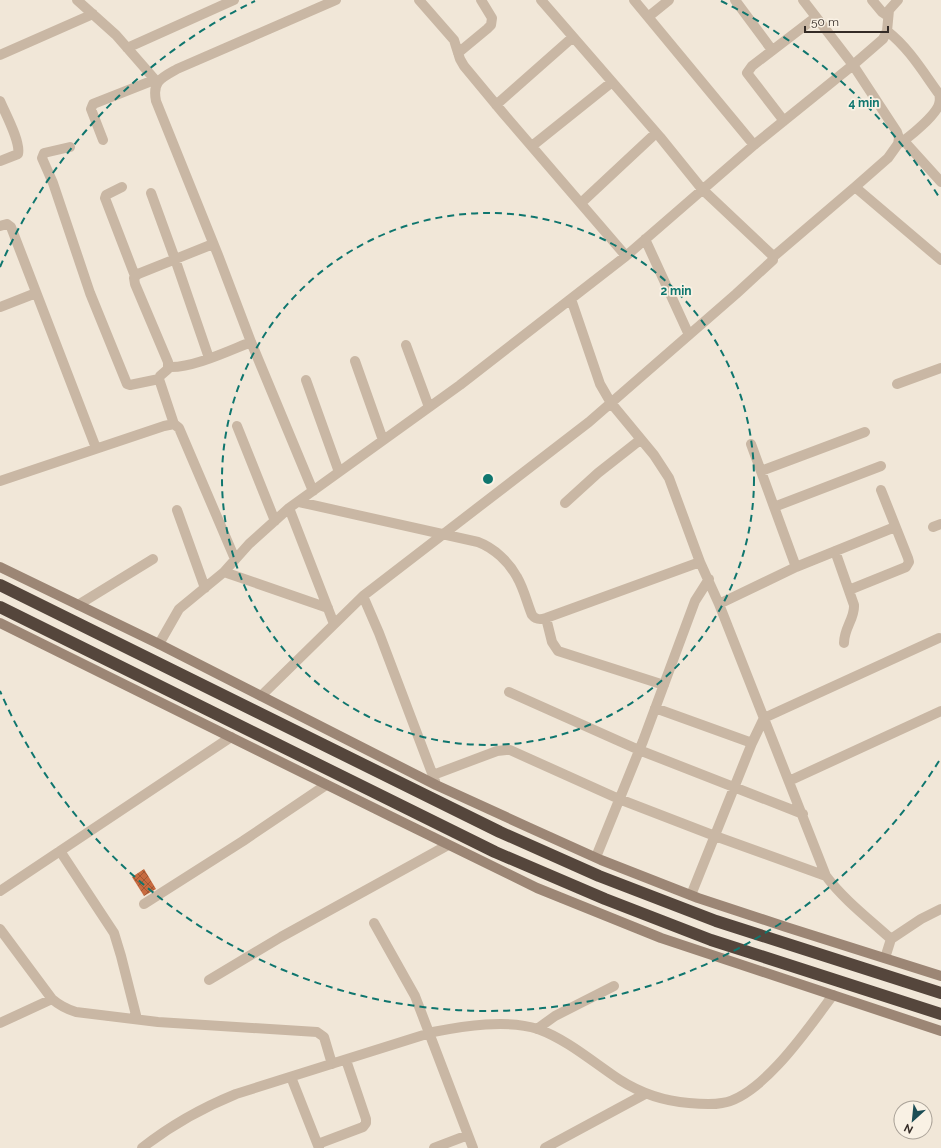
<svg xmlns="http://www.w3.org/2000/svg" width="941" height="1148" font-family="Raleway,sans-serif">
  <defs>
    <pattern id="building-cross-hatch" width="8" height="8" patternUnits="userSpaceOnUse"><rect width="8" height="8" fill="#c76b40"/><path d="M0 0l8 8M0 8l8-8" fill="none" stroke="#a25835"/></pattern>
  </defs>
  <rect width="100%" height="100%" fill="#f1e7d8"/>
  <path fill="url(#building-cross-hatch)" d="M144 869 156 889 144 896 132 877Z"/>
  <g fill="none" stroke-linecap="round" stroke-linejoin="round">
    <path stroke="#c9b7a4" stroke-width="10" d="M77 0 116 35 157 82
      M419 0 454 40 460 59 464 66 503 113 626 256
      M634 0 754 145
      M735 0 772 50
      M872 0 882 12 888 16
      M648 17 669 0
      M887 31C909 48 923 72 939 94 940 97 940 101 939 104 936 115 909 138 898 144
      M127 48 234 0
      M458 53 487 29 491 25 492 18 481 0
      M0 55 93 14
      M0 101C5 113 21 142 18 154L0 161
      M496 105 573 37
      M784 121 747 73 752 66 816 17
      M103 140 91 109 93 104 154 80
      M904 141 941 182
      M532 146 612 82
      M70 147 44 153 42 158 53 183 90 293 127 384 130 385 159 379
      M122 187 106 195 105 198 135 276
      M855 187 941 260
      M151 193 175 259 209 358
      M581 203 656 133
      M0 226 7 224 11 227 96 448
      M645 239 689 335
      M773 257 855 187 888 158 898 144 899 138 897 132 853 65 803 0
      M571 299 600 384 611 403 654 455 669 478 700 562 719 604 826 876C844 900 869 919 891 939
      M0 307 36 293
      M406 345 429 407
      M355 361 383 440
      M169 367C193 368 228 351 251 342
      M306 380 339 472
      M897 384 941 368
      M174 424 159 379 160 376 168 369V362L135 284 134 278 138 274 213 244
      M237 426 275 521
      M751 444 796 567
      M761 471 865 432
      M0 481 164 426 174 424 179 428 235 559
      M313 491 251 342 218 255 156 101C152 81 161 78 177 69L336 0
      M299 502 478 542C494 548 509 562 517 577 524 589 527 603 532 615 536 620 540 620 546 618L700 562
      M565 503 598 473 640 440
      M774 507 881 466
      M289 508 334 624
      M177 510 205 588
      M933 527 941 524
      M835 551 854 605C855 618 844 628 844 643
      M224 572 328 608
      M849 590 906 567 909 562 908 558 881 490
      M363 596 379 633 435 781
      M719 604 796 567 895 527
      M78 605 153 559
      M546 618 552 642 558 651 664 685
      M159 644 179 609 224 572 249 544 289 508 460 385 626 256 754 145 853 65 883 39 887 31 889 10 898 0
      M509 692 639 750 803 814
      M261 696 363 596 589 422 736 294 773 260 772 255 702 189 660 137 541 0
      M655 708 752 743
      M433 775 497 751 506 750H510L619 799 715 836 826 876
      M789 781 941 711
      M60 851 114 933 121 956 137 1019
      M596 857 643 741 695 601 709 579
      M0 891 231 737
      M691 895 752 743 764 718 939 638
      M144 904 243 841 326 785
      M374 923 415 996 473 1148
      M0 929 52 999C59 1005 66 1009 76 1012L158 1022 317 1032 324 1037 332 1064
      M885 958 891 939 921 919 941 909
      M209 980 281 937 448 845
      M0 1023 52 999
      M537 1029 555 1016 614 986
      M291 1077 319 1148
      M318 1144 363 1127 366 1123V1119L346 1060
      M142 1148C170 1126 204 1107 236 1094L433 1032C464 1026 507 1019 538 1029 568 1040 594 1063 620 1080 642 1094 663 1101 689 1103 699 1104 712 1105 722 1103 762 1097 810 1026 833 995
      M434 1148 468 1135
      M545 1148 645 1094"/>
    <path stroke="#9c8675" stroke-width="10" d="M0 567 159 644 436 785 530 828 601 860 698 898 786 927 941 976
      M0 623 390 816 537 888 661 938 941 1031"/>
    <path stroke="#55463c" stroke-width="12" d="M0 585 500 832 599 876 716 921 941 993
      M0 607 495 852 605 899 711 940 941 1014"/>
  </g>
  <g fill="none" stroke="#0f766e" stroke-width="2" stroke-dasharray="7 5">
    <circle cx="488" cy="479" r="266"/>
    <path d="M939 761A532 532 0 0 1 0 691M0 267A532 532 0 0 1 255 1M721 1A532 532 0 0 1 939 197"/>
  </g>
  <circle cx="488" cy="479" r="6" fill="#0f766e" stroke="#f9f1e4" stroke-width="2"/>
  <g font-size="12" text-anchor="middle" font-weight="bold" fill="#0f766e" stroke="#f9f1e4" stroke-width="3.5" stroke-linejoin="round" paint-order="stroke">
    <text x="864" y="107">4 min</text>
    <text x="676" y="295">2 min</text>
  </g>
  <g transform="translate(913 1120) rotate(207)"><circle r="19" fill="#f9f1e4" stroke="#aaa298"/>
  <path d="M0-3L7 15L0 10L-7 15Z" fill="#1b4d55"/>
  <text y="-6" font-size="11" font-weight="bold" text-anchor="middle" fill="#342b26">N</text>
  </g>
  <path d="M805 26v6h83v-6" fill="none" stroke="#342b26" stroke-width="2"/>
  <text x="811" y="26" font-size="12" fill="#342b26" stroke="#f9f1e4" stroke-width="3" paint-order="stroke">50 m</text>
</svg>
